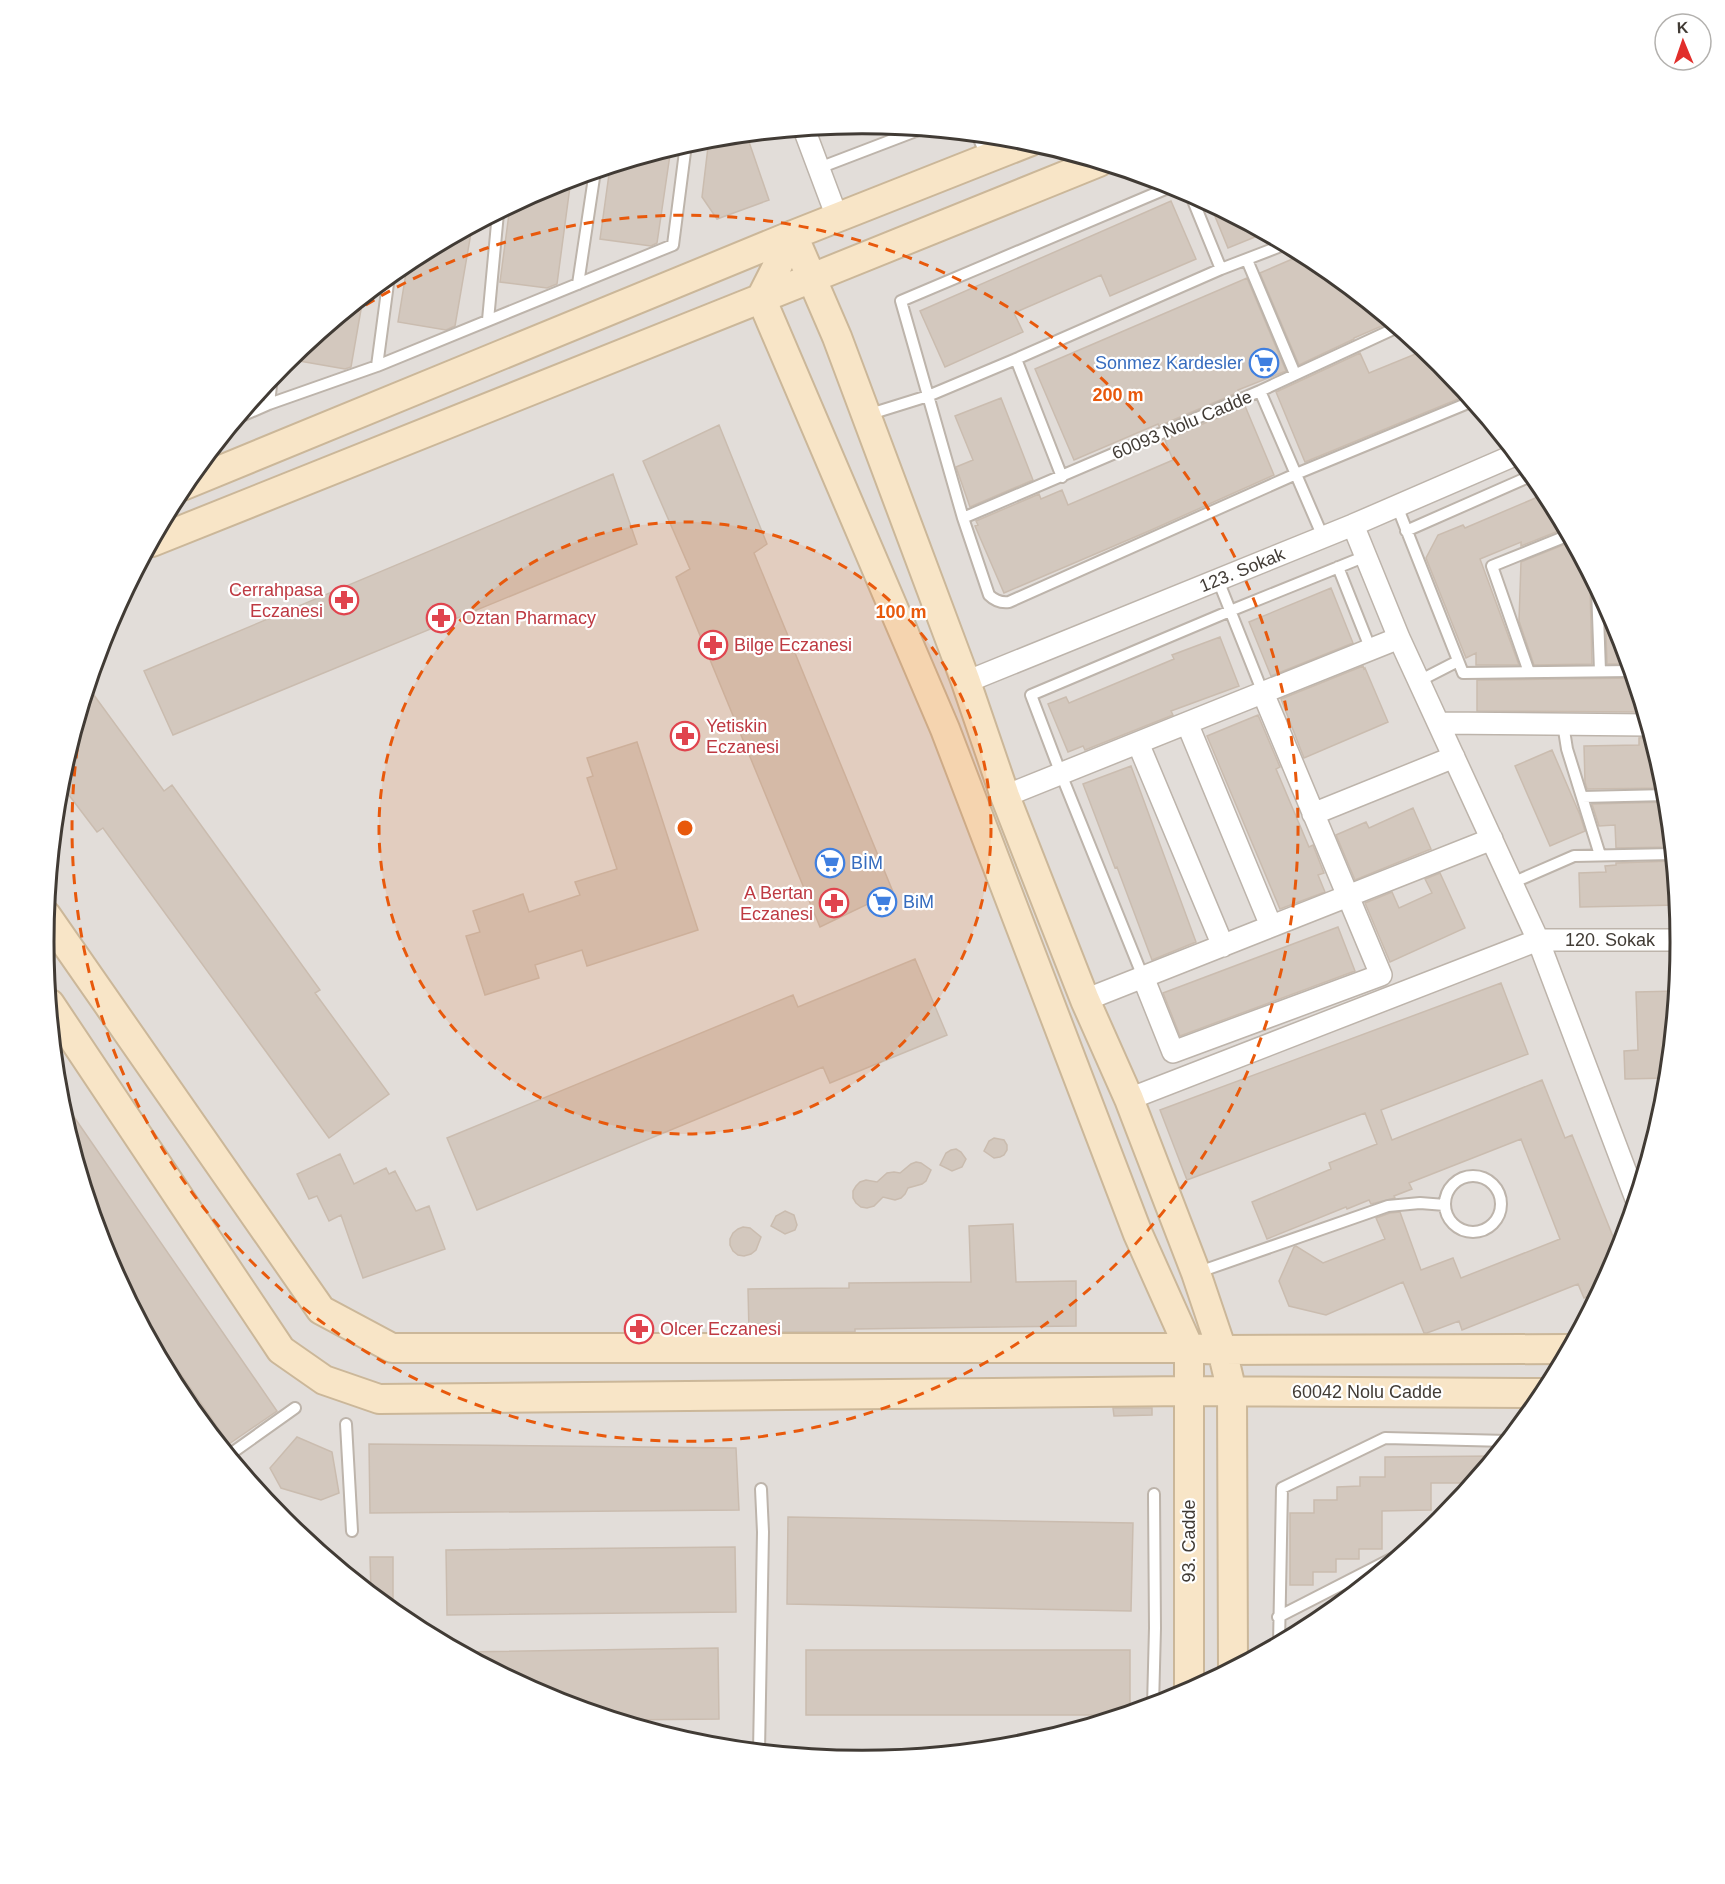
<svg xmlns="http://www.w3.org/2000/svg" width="1725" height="1884" font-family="Helvetica,sans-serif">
  <rect width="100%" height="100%" fill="#f0ebe4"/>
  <path fill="#e2ddd9" d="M46 942a816 816 0 1 1 1632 0a816 816 0 1 1-1632 0Z"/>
  <path fill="#d3c8be" stroke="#cabcaf" stroke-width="1.5" d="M748 139 769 200 717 219 702 197 708 147Z
    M671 148 657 243 651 246 600 239 610 167Z
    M571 179 557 284 547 288 500 282 510 206 549 185Z
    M1171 201 1196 259 1110 296 1101 275 1014 313 1023 332 945 367 920 311Z
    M1210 204 1237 218 1265 233 1228 248Z
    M472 227 455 326 446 330 398 322 408 261Z
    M1304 254 1318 261 1391 322 1354 338V339L1299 365 1260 273Z
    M1247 278 1286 371 1238 390 1239 392 1159 426 1158 424 1074 460 1035 369Z
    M363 298 351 367 345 369 288 359Z
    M1425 350 1442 363 1468 395 1305 462 1276 392 1360 353 1369 373Z
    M1001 398 1033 480 970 507 956 467 973 460 955 416Z
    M1245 406 1274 475 1149 531 1004 593 975 526 978 525 976 521 1039 494 1041 499 1062 490 1068 505 1173 460 1165 440Z
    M719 425 767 544 754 553 893 892 820 927 676 577 690 569 643 461Z
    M613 474 637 544 173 735 144 671Z
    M1547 493 1566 528 1521 546V542L1480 559 1519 665H1476V653L1466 658 1426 558 1438 535 1463 525 1465 528Z
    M1573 541 1593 580 1590 587 1592 664 1534 665 1519 621 1521 562Z
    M1331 588 1353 643 1271 676 1249 622Z
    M1605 602 1619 629 1630 664H1607Z
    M1220 637 1239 686 1171 711 1173 715 1085 750 1083 746 1068 752 1048 704 1066 697 1069 703 1174 659 1172 655Z
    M1363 666 1364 669 1365 668 1388 722 1304 758 1281 699Z
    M1634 678 1645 712 1477 711V680Z
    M88 687 164 791 172 785 320 990 315 993 389 1094 329 1138 103 828 97 832 59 782Z
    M1258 715 1280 767 1276 769 1309 847 1313 845 1324 873 1318 875 1325 892 1280 909 1207 736Z
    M1652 737 1666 788 1587 789 1585 782 1584 746 1639 745V738Z
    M637 742 698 930 587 966 582 950 535 965 539 978 485 995 466 936 480 932 473 911 523 894 529 912 580 895 575 882 617 869 587 778 593 776 587 758Z
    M1552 750 1580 815 1585 831 1550 846 1515 766Z
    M1131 766 1196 942 1152 960 1117 867 1115 868 1083 784Z
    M1668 802 1672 847 1616 848 1615 825 1599 826 1592 804Z
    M1413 808 1431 849 1355 880 1336 835 1366 822 1369 828Z
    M1674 861 1678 905 1580 907 1579 873 1606 872 1605 866 1616 865V863Z
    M1440 873 1465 928 1390 962 1365 903 1392 892 1399 908 1432 893 1425 879Z
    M1338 927 1355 971 1180 1036 1163 993Z
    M915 959 947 1035 830 1083 823 1067 477 1210 447 1138 793 995 798 1007Z
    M1501 983 1528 1054 1381 1110 1392 1140 1542 1080 1565 1138 1572 1135 1620 1254 1600 1291 1584 1298 1578 1284 1462 1330 1459 1321 1427 1333H1424L1403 1282 1326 1315 1289 1306 1279 1281 1294 1247 1296 1246 1323 1263 1385 1239 1376 1218 1390 1213 1400 1212 1421 1270 1453 1258 1461 1278 1560 1239 1521 1139 1409 1183 1412 1189 1394 1196 1395 1198 1371 1204 1369 1200 1347 1209 1346 1207 1267 1239 1252 1202 1331 1169 1329 1163 1377 1144 1365 1113 1187 1180 1160 1110Z
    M1677 991 1668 1078 1625 1079 1624 1051 1638 1050 1636 992Z
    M63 1101 277 1411 229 1444 131 1302 106 1255 60 1103Z
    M994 1138 1004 1140 1007 1145V1150L1004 1155 1000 1157 994 1158 984 1151 989 1141Z
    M956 1149 961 1152 966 1159 962 1167 952 1171 940 1165 946 1153 951 1150Z
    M340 1154 354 1184 386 1168 389 1174 395 1171 416 1211 429 1206 445 1249 363 1278 341 1215 329 1221 317 1196 309 1199 297 1174Z
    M916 1162 921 1163 931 1170 926 1181 922 1184 908 1188 905 1194 901 1198 895 1200 883 1197 874 1206 867 1208 861 1207 856 1203 853 1198V1191L856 1186 860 1182 866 1180 877 1182 887 1173 894 1172 900 1173 911 1164Z
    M785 1211 794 1215 797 1225 795 1230 785 1234 771 1226 776 1216Z
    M1013 1224 1016 1282 1076 1281V1326L855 1329V1332H749L748 1289 849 1288V1283L971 1282 969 1226Z
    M743 1227 750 1228 761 1237 756 1250 751 1254 744 1256 738 1255 733 1251 730 1245V1239L733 1233 738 1229Z
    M1113 1408H1152V1415L1114 1416Z
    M297 1437 332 1452 339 1493 321 1500 281 1488 270 1468Z
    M369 1444 736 1448 739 1510 370 1513Z
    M1495 1456 1473 1483H1431V1510L1382 1511V1549H1359V1559H1336V1572H1313V1585H1290V1513H1314V1500H1337V1487L1360 1486V1477H1385V1457Z
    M788 1517 1133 1523 1131 1611 787 1604Z
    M735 1547 736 1612 447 1615 446 1550Z
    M370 1557H393V1611L371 1593Z
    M718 1648 719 1719 620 1720 549 1699 462 1652Z
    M806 1650H1130V1713L1121 1715H806Z"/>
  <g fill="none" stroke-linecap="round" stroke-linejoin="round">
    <g stroke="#bdb4ab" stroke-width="14">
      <path id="lane" d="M977 134 987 158
        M819 168 921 129
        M1175 185 901 301 963 518 989 595C995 601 1001 603 1009 602L1296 474 1473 401
        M1190 193 1221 269
        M1247 260 1295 374
        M578 284 595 171
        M488 320 498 213
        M1016 359 1062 477
        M377 366 389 276
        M1260 391 1323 537
        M269 404 272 376
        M867 415 928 396 1016 359 1221 269 1286 244
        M239 417 269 404 377 366 673 245 686 144
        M1397 506 1463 673 1632 671
        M963 518 1260 391 1398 327
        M1406 531 1533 475
        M1338 567 1371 650
        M1218 580 1263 693
        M1597 587 1600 671
        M1529 672 1492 566 1569 535
        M1419 681 1458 661
        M1563 724 1567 749 1600 855
        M1582 797 1667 795
        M1512 883 1574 856 1673 854
        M1143 977 1061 774 1031 695 1230 611 1366 556
        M1445 1204a28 28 0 1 1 56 0a28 28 0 1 1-56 0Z
        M1196 1273 1388 1206 1420 1203 1445 1205
        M346 1424 352 1531
        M229 1455 295 1408
        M1278 1617 1401 1554
        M1279 1644 1282 1488 1385 1438 1508 1441
        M1153 1706 1155 1628 1154 1494
        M759 1751 763 1532 761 1489"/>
    </g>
    <g stroke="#bdb4ab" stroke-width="24">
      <path id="street" d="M804 129 837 217
        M1353 525 1399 638 1538 940 1636 1199
        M966 682 1353 525 1517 454
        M1187 723 1271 926
        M1439 723 1648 725
        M1138 743 1223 946
        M1005 796 1399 638
        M1313 814 1454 757
        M1143 977 1173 1052 1381 975 1263 693
        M1085 1000 1492 839
        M1129 1099 1538 940H1681"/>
    </g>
    <g stroke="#cbb799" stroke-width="32">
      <path id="secondary" d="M793 235 761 298 945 729 1138 1234 1189 1348V1692
        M793 235 837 337 966 682 1005 796 1085 1000 1129 1099 1196 1273 1222 1350 1232 1392 1233 1668
        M182 486 793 235 1031 141
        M152 542 812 278 1099 162
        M46 915 321 1310 392 1348H1189L1222 1350 1569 1349
        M50 1004 281 1350 324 1380 379 1399 1189 1391 1545 1393"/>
    </g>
    <use href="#lane" stroke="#fff" stroke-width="10"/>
    <use href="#street" stroke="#fff" stroke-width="21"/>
    <use href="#secondary" stroke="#f8e5c7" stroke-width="28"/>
  </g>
  <circle cx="685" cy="828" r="306" fill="#e8590c" fill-opacity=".12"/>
  <g fill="none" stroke="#e8590c" stroke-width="3" stroke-dasharray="10 8">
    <circle cx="685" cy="828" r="306"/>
    <path d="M279 369A613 613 0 1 1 89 685"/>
  </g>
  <defs>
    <g id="supermarket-ring" transform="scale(1.5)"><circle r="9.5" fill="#fff" stroke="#3f7fe0" stroke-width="1.5"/><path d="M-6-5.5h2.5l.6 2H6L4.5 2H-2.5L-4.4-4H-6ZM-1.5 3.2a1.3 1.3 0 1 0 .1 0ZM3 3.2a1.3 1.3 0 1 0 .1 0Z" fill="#3f7fe0"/></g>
    <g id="pharmacy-ring" transform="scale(1.5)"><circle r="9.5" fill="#fff" stroke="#e0444e" stroke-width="1.5"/><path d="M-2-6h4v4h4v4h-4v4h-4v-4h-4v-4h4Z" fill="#e0444e"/></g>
  </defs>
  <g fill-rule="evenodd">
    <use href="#supermarket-ring" x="1264" y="363"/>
    <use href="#pharmacy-ring" x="344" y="600"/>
    <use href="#pharmacy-ring" x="441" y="618"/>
    <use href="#pharmacy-ring" x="713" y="645"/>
    <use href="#pharmacy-ring" x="685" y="736"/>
    <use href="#supermarket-ring" x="830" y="863"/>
    <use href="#supermarket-ring" x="882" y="902"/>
    <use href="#pharmacy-ring" x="834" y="903"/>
    <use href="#pharmacy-ring" x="639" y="1329"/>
  </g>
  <g text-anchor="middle" stroke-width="4.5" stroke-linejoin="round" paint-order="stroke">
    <g font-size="18" fill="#366cbe" stroke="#fff" text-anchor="start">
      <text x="1243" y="369" text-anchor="end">Sonmez Kardesler</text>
      <text x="851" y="869">BİM</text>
      <text x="903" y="908">BiM</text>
    </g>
    <g font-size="18" fill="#413b35" stroke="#fff">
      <text transform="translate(1182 425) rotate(-23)" y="6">60093 Nolu Cadde</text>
      <text transform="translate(1242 570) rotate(-22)" y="6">123. Sokak</text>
      <text x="1610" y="946">120. Sokak</text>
      <text x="1367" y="1398">60042 Nolu Cadde</text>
      <text transform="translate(1189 1541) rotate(-90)" y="6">93. Cadde</text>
    </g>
    <g font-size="18" fill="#be3a42" stroke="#fff" text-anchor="start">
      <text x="323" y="596" text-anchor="end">Cerrahpasa<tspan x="323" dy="21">Eczanesi</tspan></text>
      <text x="462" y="624">Oztan Pharmacy</text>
      <text x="734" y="651">Bilge Eczanesi</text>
      <text x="706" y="732">Yetiskin<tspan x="706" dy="21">Eczanesi</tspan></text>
      <text x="813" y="899" text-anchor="end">A Bertan<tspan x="813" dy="21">Eczanesi</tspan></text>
      <text x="660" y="1335">Olcer Eczanesi</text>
    </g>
  </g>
  <path d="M0 0H1725V1884H0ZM54 942a808 808 0 1 1 1616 0a808 808 0 1 1-1616 0Z" fill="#fff" fill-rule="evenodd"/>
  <path fill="none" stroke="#413b35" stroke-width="3" d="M54 942a808 808 0 1 1 1616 0a808 808 0 1 1-1616 0Z"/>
  <circle cx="685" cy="828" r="9" fill="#e8590c" stroke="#fff" stroke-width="3"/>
  <g font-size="18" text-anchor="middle" font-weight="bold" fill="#e8590c" stroke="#fff" stroke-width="4.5" stroke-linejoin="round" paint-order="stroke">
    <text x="1118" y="401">200 m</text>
    <text x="901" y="618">100 m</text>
  </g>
  <g transform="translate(1683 42) rotate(358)"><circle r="28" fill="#ffffff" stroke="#b3b1ae" stroke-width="1.5"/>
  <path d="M0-4.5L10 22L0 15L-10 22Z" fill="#e12e2b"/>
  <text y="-9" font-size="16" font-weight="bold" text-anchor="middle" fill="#413b35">K</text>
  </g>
</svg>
